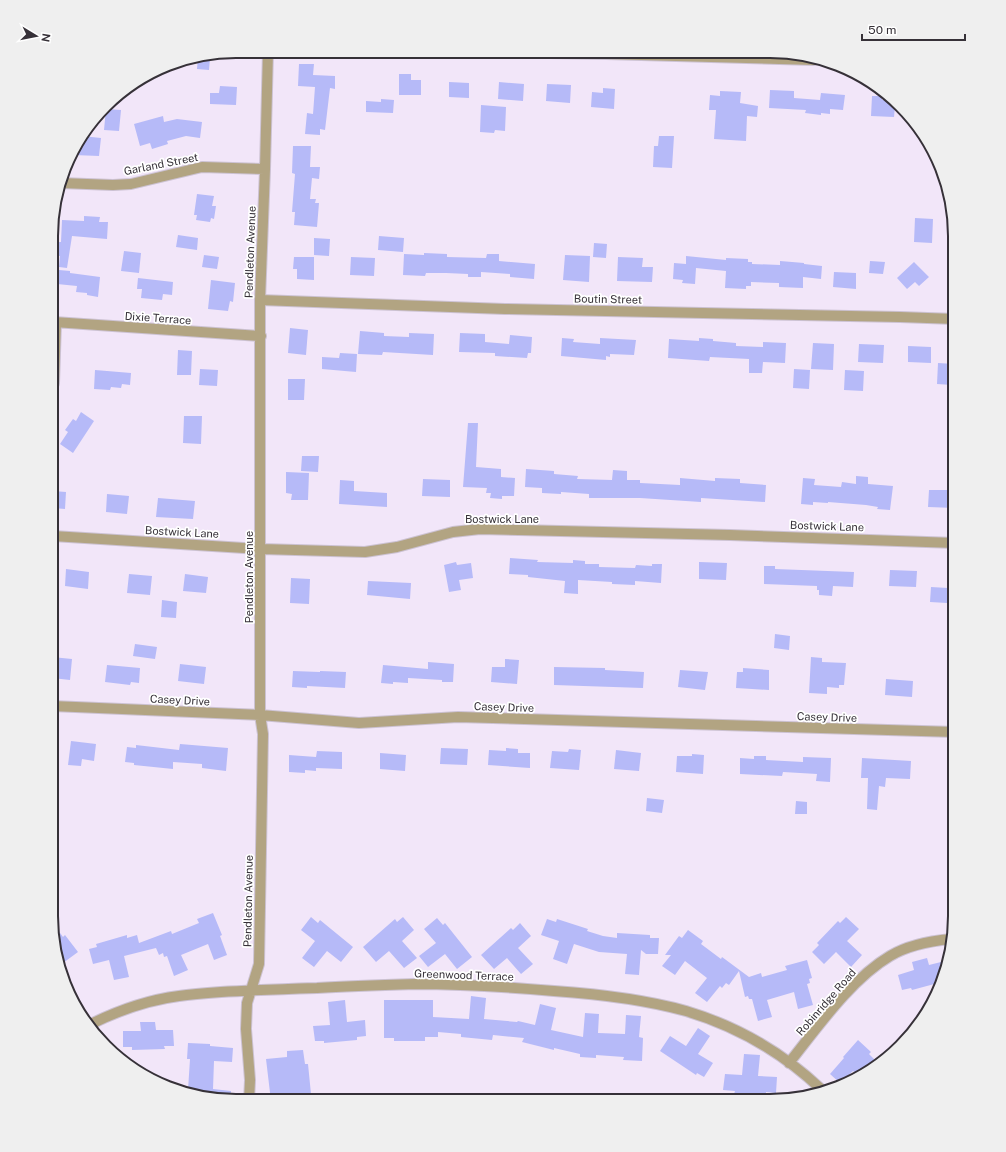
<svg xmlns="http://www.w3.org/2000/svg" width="1006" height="1152" font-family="'Public Sans',sans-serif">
  <rect width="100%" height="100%" fill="#f2e6f9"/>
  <path fill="#b6baf8" d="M198 57 210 58 209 70 197 69Z
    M299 64H314L313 75 335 76V89L330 88 325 130 320 129V135L305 134 307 113 313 114 315 87 298 86Z
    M399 74H411V80H421V95H399Z
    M449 82 469 83V98L449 97Z
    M499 82 524 84 523 101 498 99Z
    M547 84 571 85 570 103 546 101Z
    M220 86 237 87 236 105 210 104V93H219Z
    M603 88 615 89 614 109 591 107 592 92 603 93Z
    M770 90 794 91V98L820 100 821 93 845 95 843 110 830 109V114L821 113V115L805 113 806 110 769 108Z
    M720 91 741 92 740 103 758 106 757 117 747 116 746 141 714 139 716 110H709L710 95 720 96Z
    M872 96H883L882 100H889L895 106 894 117 871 116Z
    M381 99 394 100 393 113 366 112V101L381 102Z
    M481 105 506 107 505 131 495 130 494 133 480 132Z
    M106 109 121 110 119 131 104 130Z
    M163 116 164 122 177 119 202 122 200 138 186 136 167 141 168 144 152 149 150 143 140 146 134 124Z
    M82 136 101 138 99 156 74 155 76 144Z
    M659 136H674L672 168 653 167 654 146H658Z
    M293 146H311L310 167H320L319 179 312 178 310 199H316L315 203H319L317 227 294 225 295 212H292L295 174 292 173Z
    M197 194 214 196 212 206H216L214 219 211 218 210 222 196 220 197 215H194Z
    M84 216 100 217 99 222H108L107 239 72 236 67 268 59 267 60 256H56L58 242H61L62 220 84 221Z
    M915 218 933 219 932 243 914 242Z
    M178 235 198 238 197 250 176 247Z
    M379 236 404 238 403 252 378 250Z
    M314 238 330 239 329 256 314 255Z
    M594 243 607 244 606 258 593 257Z
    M124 251 141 253 139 273 121 271Z
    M424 253 447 254V257L486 258 487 254H499V261L535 264 534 279 510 277V274L481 272V277H468V274L446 273H426L425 276 403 275 404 254 424 255Z
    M204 255 219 257 217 269 202 267Z
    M565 255 590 256 589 282 563 280Z
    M686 256 726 260V258L748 259V262H752V264L780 265V261L804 263V264L822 266 821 279 803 277V288L779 287V283L751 282V286H746V289L725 288 726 271 696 268 695 284 682 283 683 280 673 279 674 263 686 264Z
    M294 257H314V280L297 279V269H293Z
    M351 257 375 258 374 276 350 275Z
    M618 257 643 258 642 267H653L652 282 617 281Z
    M870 261 885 262 883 274 869 273Z
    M914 262 929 277 919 286 915 282 907 289 897 278Z
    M59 270 70 271V273L100 277 98 297 87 295V293L76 292 77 286 57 284Z
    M834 272 856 273V289L833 287Z
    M138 278 173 282 172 295 163 294 162 300 141 298 142 289H137Z
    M211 280 235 283 233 302 230 301 228 311 208 309Z
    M290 328 308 330 306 355 288 353Z
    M360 331 384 333V336L409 337V333L434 334 433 355 383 352 382 355 358 354Z
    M460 333 485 334V342L509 344 510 335 532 337 531 353H528L527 358 495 356V353L459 352Z
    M562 338 574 339 573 342 600 344V338L636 340 634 355 610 354V357L606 356V360L561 356Z
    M699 338 713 339V341L736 343V346L763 347V342L786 343 785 363 763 362 762 373H749V359L710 357 709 361 668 358 669 339 699 341Z
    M813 343 834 344 833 370 811 369Z
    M859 344 884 345 883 363 858 362Z
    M908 346 931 347V363L908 362Z
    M178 350 192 351 191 375H177Z
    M340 353 357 354 356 372 322 369V357L339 358Z
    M938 363 954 364 952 385 937 384Z
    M200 369 218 370 217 386 199 385Z
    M794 369 810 370 809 389 793 388Z
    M95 370 131 373 130 385 122 384 121 388 111 387 110 390 94 389Z
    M845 370 864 371 863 391 844 390Z
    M288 379H305L304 400H288Z
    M81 412 94 421 73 453 60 444 68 432 65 430 73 419 76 421Z
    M184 416H202L201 444 183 443Z
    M468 423H478L476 467 501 469V477L515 478 514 496H502V499L490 498 491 493H486L487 488 463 487Z
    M302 456H319L318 472 301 471Z
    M526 469 554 471V474L578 476 577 479 612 480 613 470 627 471V480H640V483L680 485V478L715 481V478L740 479V483L766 485 765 502 701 498V502L640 498H589V494L561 492V494L542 493V488L525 487Z
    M286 472 309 473 308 500H291L292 494 286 493Z
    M856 476 868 477V484L893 486 890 510 877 509 878 507 866 505 828 502V503L813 502V505L801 504 803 478 815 479 814 485 841 487 842 482 856 484Z
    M423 479 450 480V497L422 496Z
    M340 480 354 481V491L387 493V507L339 504Z
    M929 490H955V508L928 507Z
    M53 491 66 492 65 509 53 508Z
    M107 494 129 496 127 514 106 512Z
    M158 498 195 501 193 519 156 517Z
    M510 558 538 560 537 562 573 563V560L585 561V564H599V567L635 568 636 565 652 566V564H662L661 583 635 581V585L612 584V582L578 580V594L564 593 565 581 528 577V575L509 574Z
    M456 562 457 565 471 563 473 578 459 580 461 590 449 592 444 565Z
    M699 562 727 563 726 580 699 579Z
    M764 566H775V569L854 572 853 587 833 586 832 596 819 595V590H817V586L764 584Z
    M66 569 89 572 88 589 65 586Z
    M890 570 917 571 916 587 889 586Z
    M129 574 152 576 150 595 127 593Z
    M185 574 208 577 206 593 183 591Z
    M291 578 310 579 309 604 290 603Z
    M368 581 411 583 410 599 367 595Z
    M931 587 948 588 947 603 930 602Z
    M162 600 177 602 176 618 161 617Z
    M775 634 790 636 789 650 774 648Z
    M135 644 157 647 155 659 133 656Z
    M52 657 72 659 70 680 52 678Z
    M811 657 822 658V662L846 663 844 685H839V688L827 687V694L809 693Z
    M505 659 519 660 517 684 491 682 492 667H505Z
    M428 662 454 664 453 682H442V680L408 678V683L393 682V684L381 683 383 665 428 669Z
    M180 664 206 667 204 684 178 681Z
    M107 665 140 668 139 683 131 682 130 685 105 682Z
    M554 667 605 668V670L644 672 643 688 554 685Z
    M743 668 769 670V690L736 688 737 672H743Z
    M680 670 708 672 705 690 678 687Z
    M293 671 320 672V671L346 672 345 688 307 686V688L292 687Z
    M886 679 913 681 912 697 885 695Z
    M71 741 96 744 94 761 82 759 81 766 68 765Z
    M180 744 228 748 226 771 202 768V764L173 762V769L134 765V763L125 762 127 747 136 748V745L179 750Z
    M441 748 468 749 467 765 440 764Z
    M506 748 518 749V753H530V768L488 765 489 750 506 751Z
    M569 749 581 750 579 770 550 768 552 751 568 752Z
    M616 750 641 753 639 771 614 769Z
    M317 751 342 752V769L316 768V771L305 770V773L289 772V755L316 757Z
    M380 753 406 755 405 771 380 769Z
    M692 754 704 755 703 774 676 772 677 756H692Z
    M754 756H766V760L803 762V757L831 758 830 782 816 781 817 774 783 772 782 776 740 774V758L754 759Z
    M862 758 911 761 910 779 886 778 885 787 879 786 877 810 867 809 868 778H861Z
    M647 798 664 800 662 813 646 811Z
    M796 801 807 802V814H795Z
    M213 913 222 935 220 936 227 955 214 960 208 944 181 955 188 970 174 976 167 956 164 957 163 953 159 955 156 948 124 956 129 977 114 980 109 960 93 964 89 949 97 947 96 944 127 935V938L137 935 139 943 171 931 172 934 199 923 197 919Z
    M311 917 318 923 320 920 353 947 341 962 327 951 314 967 302 958 315 941 301 930Z
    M403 917 414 930 402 941 417 958 404 968 389 951 376 962 363 947 395 919 397 922Z
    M846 917 859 929 847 941 862 955 851 967 836 952 824 964 812 952 819 945 817 943 838 921 840 923Z
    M437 918 443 925 445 923 472 957 457 969 445 954 428 967 419 956 436 943 424 929Z
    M547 919 556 922 557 919 588 929 587 931 603 936 617 938V933L650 935V938H659L658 954H646L641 950 639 975 625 974 627 954 599 952 574 944 567 964 553 959 559 941 541 935Z
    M52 922 63 937 65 935 78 952 63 963 61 960 57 963Z
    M520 923 531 936 518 948 533 964 521 974 507 958 494 969 481 955 511 928 513 930Z
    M688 930 703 941 701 944 721 959 722 957 749 977 761 973 762 977 787 970 785 966 807 960 812 978 809 979 810 983 807 984 813 1005 798 1009 794 992 767 1000 772 1017 758 1021 752 999H749L748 996 745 997 739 971 729 985 726 983 722 988 720 986 707 1002 695 993 707 978 685 961 675 975 662 966 671 955H665L679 936 682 938Z
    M927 958 929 965 945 961 938 983 912 990 911 988 902 990 898 975 914 970 912 962Z
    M471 996 486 998 484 1019 517 1022 518 1021 535 1025 540 1004 556 1008 551 1030 583 1037 585 1013 599 1014 598 1033 625 1034 626 1015 641 1016 639 1037 643 1038 642 1061 623 1060 624 1057 596 1055V1058L580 1057V1054L554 1048V1050L522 1042 524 1038 493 1035 492 1040 461 1037V1034L438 1032V1037H425V1041H394V1038H384V1000H433V1017L469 1019Z
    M345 1000 347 1022 365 1020 366 1036 357 1037V1040L324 1043V1041H315L313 1026 330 1025 328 1002Z
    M140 1022H155L156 1030H173L174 1046H164L165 1049 132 1050V1047H123V1031H141Z
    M698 1028 710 1036 698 1054 713 1063 704 1077 697 1073 696 1075 660 1051 670 1036 686 1046Z
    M858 1040 871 1052 869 1054 879 1064 860 1077 853 1071 840 1083 830 1074 844 1058 843 1057Z
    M188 1043 210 1044V1046L233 1048 232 1062 214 1061 213 1089 231 1091 230 1101H224L188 1090 190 1059H187Z
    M303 1050 305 1064H308L311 1094H308L309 1101H271L266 1059 287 1057V1051Z
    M744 1054 760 1055 758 1076 777 1077 776 1093 766 1092V1096L734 1094 735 1091 723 1090 725 1074 742 1075Z"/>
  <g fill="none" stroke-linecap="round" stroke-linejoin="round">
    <g stroke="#ccc2d2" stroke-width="12">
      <path id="minor" d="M491 52 606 54 814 60
        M61 183 113 185 131 184 202 167 265 169
        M260 300 505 309 900 317 955 319
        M54 322 261 336
        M54 383 56 322
        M53 536 261 549 365 552 397 547 453 532 480 529 730 535 955 543
        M52 706 260 715 359 723 458 717 955 732
        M89 1025C117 1011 147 1000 179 996 193 994 207 993 221 992 253 990 285 989 317 988 350 986 383 985 416 984 462 984 508 987 554 991 598 994 643 999 686 1011 736 1026 783 1053 821 1089
        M789 1063C817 1028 851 979 890 956 908 945 930 941 951 939
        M249 1101 250 1080 246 1029 247 1003 259 964 263 734 260 715V300L265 169 268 51"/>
    </g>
    <use href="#minor" stroke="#b2a482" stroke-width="10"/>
  </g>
  <g text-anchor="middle" stroke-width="3.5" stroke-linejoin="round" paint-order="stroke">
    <g font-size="11" fill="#363138" stroke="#fff">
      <text transform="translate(161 164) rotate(-11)" y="4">Garland Street</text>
      <text transform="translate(250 252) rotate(-88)" y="4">Pendleton Avenue</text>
      <text transform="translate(608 299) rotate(1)" y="4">Boutin Street</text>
      <text transform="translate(158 318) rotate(4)" y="4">Dixie Terrace</text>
      <text x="502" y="523">Bostwick Lane</text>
      <text transform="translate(827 526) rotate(2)" y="4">Bostwick Lane</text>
      <text transform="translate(182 532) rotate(3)" y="4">Bostwick Lane</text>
      <text transform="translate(249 577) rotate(-90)" y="4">Pendleton Avenue</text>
      <text transform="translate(180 700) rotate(3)" y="4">Casey Drive</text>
      <text transform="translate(504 707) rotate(2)" y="4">Casey Drive</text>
      <text transform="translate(827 717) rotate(2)" y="4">Casey Drive</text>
      <text transform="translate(248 901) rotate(-89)" y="4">Pendleton Avenue</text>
      <text transform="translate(464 975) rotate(2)" y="4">Greenwood Terrace</text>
      <text transform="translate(826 1002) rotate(-49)" y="4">Robinridge Road</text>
    </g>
  </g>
  <path d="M0 0H1006V1152H0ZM236 58H770A178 178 0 0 1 948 236V916A178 178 0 0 1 770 1094H236A178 178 0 0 1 58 916V236A178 178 0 0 1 236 58Z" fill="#efefef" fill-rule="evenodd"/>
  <path fill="none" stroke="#363138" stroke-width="2" d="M236 58H770A178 178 0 0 1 948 236V916A178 178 0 0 1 770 1094H236A178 178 0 0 1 58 916V236A178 178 0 0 1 236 58Z"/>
  <g transform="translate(36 36) rotate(100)" stroke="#ffffff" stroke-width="3" paint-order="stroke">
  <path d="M0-3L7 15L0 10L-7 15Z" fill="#363138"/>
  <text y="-6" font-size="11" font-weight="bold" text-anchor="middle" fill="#363138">N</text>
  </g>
  <path d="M862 34v6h103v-6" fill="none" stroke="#363138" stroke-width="2"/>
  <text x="868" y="34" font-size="12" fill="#363138" stroke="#ffffff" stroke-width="3" paint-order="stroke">50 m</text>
</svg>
